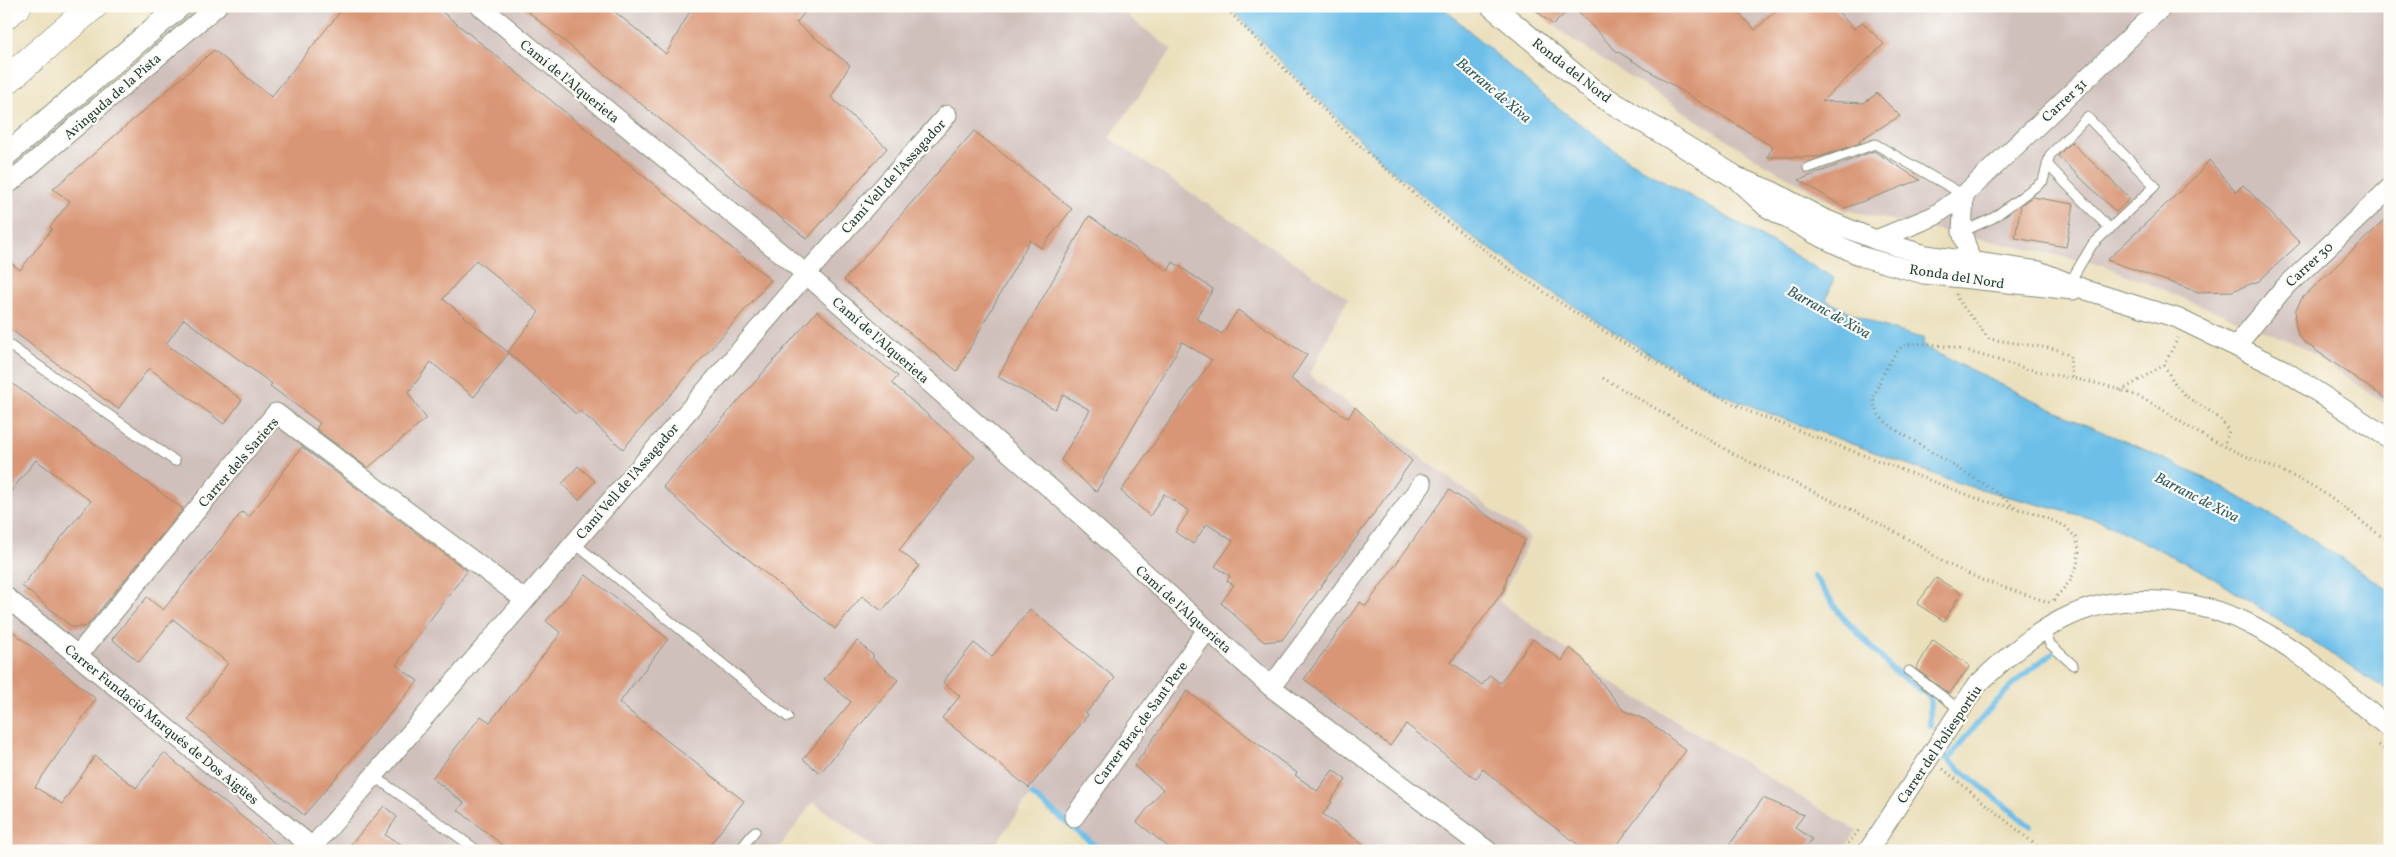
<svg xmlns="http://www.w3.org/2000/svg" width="2396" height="857" font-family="Vollkorn,serif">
  <rect width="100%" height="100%" fill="#fdfcf7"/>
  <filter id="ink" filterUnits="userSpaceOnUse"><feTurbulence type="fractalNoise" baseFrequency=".02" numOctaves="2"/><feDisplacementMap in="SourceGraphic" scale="10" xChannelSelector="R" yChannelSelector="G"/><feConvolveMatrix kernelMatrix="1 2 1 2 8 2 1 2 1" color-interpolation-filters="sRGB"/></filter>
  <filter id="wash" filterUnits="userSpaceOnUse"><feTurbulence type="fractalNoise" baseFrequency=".0096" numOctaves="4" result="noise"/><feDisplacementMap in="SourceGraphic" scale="20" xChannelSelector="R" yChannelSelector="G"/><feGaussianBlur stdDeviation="1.12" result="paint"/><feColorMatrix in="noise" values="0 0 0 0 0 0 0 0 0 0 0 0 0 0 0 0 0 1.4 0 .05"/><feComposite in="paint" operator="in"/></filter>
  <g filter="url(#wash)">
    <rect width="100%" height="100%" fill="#ebdfbb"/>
    <path fill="#d0c0bc" d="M199 6H1115L1172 50 1109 138 1348 298 1309 375 1531 538 1499 601 1609 681 1857 831 1841 851H1103L1031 794 991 851H879L813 802 777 851H6V170Z
      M1531 6H2390V407L2301 346 2102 265 1845 210 1763 163 1567 36Z"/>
    <path fill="#6dbfe9" stroke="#467e8e" d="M1228 6H1441L1543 96 1627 160 1834 278 1826 300C1857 317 1888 330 1923 338L1924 347 2072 419 2148 451 2216 484 2287 524 2390 590V692L2204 572 2101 521 1961 484 1776 416 1717 392 1651 355 1555 294 1467 233 1384 163 1304 86Z"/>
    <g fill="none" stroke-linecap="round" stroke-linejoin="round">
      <path stroke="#6dbfe9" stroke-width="5.5" d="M1814 576 1840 614 1893 670 1930 697V726
        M1946 758 2030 826
        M1948 759C1979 722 2010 680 2052 654
        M1032 795 1102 851"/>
    </g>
    <g id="blocks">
      <path fill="#d99676" d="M345 6H435L771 280 623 449 579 410 576 414 508 352 539 312 476 260 443 299 509 353 474 397 431 362 408 393 426 418 368 468 316 429 320 423 270 386 272 384 184 319 166 344 242 400 224 424 149 368 118 409 6 326V259L20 270 52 229 50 227 70 201 53 189 214 50 271 97Z
        M521 6H608L666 54 693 6H810L796 23 850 65 831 97 887 148 807 239Z
        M1531 6H1573L1553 25Z
        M1573 6H1732L1755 30 1781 6H1833L1854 29 1862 22 1884 44 1822 101 1864 103 1877 93 1900 116 1858 141 1861 143 1819 157H1767L1773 147 1615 50Z
        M974 131 1072 209 1041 248 1030 240 957 371 844 280Z
        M2071 142 2130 198 2116 212 2058 156Z
        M1874 151 1920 180 1845 208 1799 180Z
        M2209 160 2236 192 2243 185 2300 243 2259 281 2232 291 2198 292 2107 260 2198 174Z
        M2032 197 2074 204 2066 247 2015 238 2021 205Z
        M2390 215V402L2304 342 2298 335 2295 321 2296 309 2302 298Z
        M1089 216 1168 271 1173 262 1213 289 1196 318 1222 334 1238 310 1307 355 1291 379 1348 418 1355 407 1412 461 1282 640 1264 642 1221 603 1234 585 1227 581 1230 576 1215 566 1233 541 1207 524 1193 544 1175 532 1189 511 1164 494 1150 516 1121 491 1212 360 1182 342 1096 492 1061 460 1090 410 1063 395 1055 409 998 377Z
        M817 311 898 376 892 383 975 457 899 550 919 566 882 611 862 596 835 629 703 523 663 487Z
        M6 379 183 509 86 627H72L22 586 91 501 36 460 6 497Z
        M302 447 467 571 396 665 418 681 304 815 188 720 228 663 173 619 139 662 112 639 147 597 163 610 242 512 249 517Z
        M578 466 595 481 579 500 562 484Z
        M1449 490 1525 540 1507 577 1504 590 1451 662 1482 685 1490 675 1500 683 1533 639 1562 661 1570 648 1582 658 1623 710 1646 720 1686 750 1613 851H1587L1530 809 1483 769 1476 779 1406 724 1390 746 1304 679 1360 602 1366 606Z
        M586 575 668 639 619 703 744 801 705 851H510L458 810 464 803 432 778 481 716 490 722 561 633 546 621Z
        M1936 578 1961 593 1944 621 1917 604Z
        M1030 609 1115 678 1086 713 1088 715 1029 788 942 718 960 696 943 682 974 643 992 657Z
        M6 626 96 699 35 787 62 804 95 756 136 788 164 753 284 851H6Z
        M1933 640 1970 666 1949 694 1916 669Z
        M857 641 874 656 872 658 898 680 820 773 803 759 851 702 824 679Z
        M1187 691 1297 773 1295 775 1317 791 1333 770 1346 780 1330 801 1332 802 1323 814 1371 851H1173L1137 822 1163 789 1134 766Z
        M1763 798 1804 815 1795 827 1812 839 1803 851H1725Z
        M384 806 397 817 385 835 413 851H345Z"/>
    </g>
  </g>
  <g filter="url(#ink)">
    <use href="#blocks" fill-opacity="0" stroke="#858e78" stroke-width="1"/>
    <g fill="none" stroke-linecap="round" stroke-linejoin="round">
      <g stroke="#858e78" stroke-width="11">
        <path id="service" d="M2047 164 2110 229
          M1808 168 1875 144 1964 195
          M1962 232 1993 218 2043 181 2050 155 2087 117 2155 186 2092 245 2070 282
          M6 343 175 461
          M574 543 788 717
          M2044 630 2050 644 2073 665
          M1909 671 1959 709
          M374 776 478 851
          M739 851 755 831"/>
      </g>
      <g stroke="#858e78" stroke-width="21">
        <path id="minor" d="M480 6 806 274 1084 518 1271 687 1488 851
          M2389 6 2390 7
          M1732 175 1772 191 1822 218 1876 240 1926 255 2039 271 2089 291 2177 318 2282 369 2390 439
          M1738 181 1766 207 1815 234 1863 257 1924 274 2073 290
          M6 186 217 6
          M1964 195 1962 232 1971 262
          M1876 240 1934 216 1964 195 2163 6
          M2236 346 2282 290 2390 188
          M6 597 317 851
          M78 655 276 413 525 600
          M1271 687 1422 484
          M1074 817 1207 630
          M309 851 806 274 947 115
          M1868 851 1976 686C2002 661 2031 635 2063 619 2120 589 2202 598 2257 628 2306 654 2347 694 2390 729"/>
      </g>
      <g stroke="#858e78" stroke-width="24">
        <path id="tertiary" d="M1492 6 1595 92 1732 175
          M6 155 180 6"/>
      </g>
      <g stroke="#858e78" stroke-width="29">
        <path id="motorway" d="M6 15 17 6
          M6 81 93 6"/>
      </g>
      <path stroke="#858e78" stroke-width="3" stroke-dasharray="1 4" stroke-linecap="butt" d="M1224 6 1349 136 1438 215 1507 267 1592 324 1684 379 1750 412 1984 501 2032 512 2065 526 2076 538 2079 550 2077 566 2070 581 2051 603
        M1956 294 1958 300 1989 339 2056 349 2070 356 2072 378
        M2164 365C2171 378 2178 390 2190 399 2208 411 2216 411 2229 431L2224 445
        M1603 378 1739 457 1869 518 1917 544 1943 562 1982 580 2051 603
        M2121 391 2164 365 2178 338
        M2015 508 1998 493 1896 430C1885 422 1872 412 1874 397 1876 387 1894 349 1904 346 1931 337 1986 357 2014 365 2054 377 2097 380 2135 395 2160 405 2181 424 2204 436 2237 454 2273 466 2307 483 2333 497 2357 519 2381 536L2390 539
        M2379 745 2390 754
        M1943 769 2043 851
        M1842 851 1859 830"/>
      <use href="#service" stroke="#fff" stroke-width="9"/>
      <use href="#minor" stroke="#fff" stroke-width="19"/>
      <use href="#tertiary" stroke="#fff" stroke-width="22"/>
      <use href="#motorway" stroke="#fff" stroke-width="28"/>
    </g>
  </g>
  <g text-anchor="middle" stroke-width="4.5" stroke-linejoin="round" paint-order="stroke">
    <g font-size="14" fill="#1f3d34" stroke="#fdfcf7">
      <text transform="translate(1572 70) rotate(38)" y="5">Ronda del Nord</text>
      <text transform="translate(570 81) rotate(39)" y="5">Camí de l'Alquerieta</text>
      <text transform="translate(112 96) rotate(-41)" y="5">Avinguda de la Pista</text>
      <text transform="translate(2064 100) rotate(-43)" y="5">Carrer 31</text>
      <text transform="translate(893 176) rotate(-48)" y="5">Camí Vell de l'Assagador</text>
      <text transform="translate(2309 264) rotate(-43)" y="5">Carrer 30</text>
      <text transform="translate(1957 276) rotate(9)" y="5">Ronda del Nord</text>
      <text transform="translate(881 340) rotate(41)" y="5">Camí de l'Alquerieta</text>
      <text transform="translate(238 462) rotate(-49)" y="5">Carrer dels Sariers</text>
      <text transform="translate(627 481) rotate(-49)" y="5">Camí Vell de l'Assagador</text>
      <text transform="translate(1184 609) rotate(42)" y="5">Camí de l'Alquerieta</text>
      <text transform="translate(1140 723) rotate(-54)" y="5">Carrer Braç de Sant Pere</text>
      <text transform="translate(162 724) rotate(39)" y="5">Carrer Fundació Marqués de Dos Aigües</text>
      <text transform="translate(1939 744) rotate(-56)" y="5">Carrer del Poliesportiu</text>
    </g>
    <g font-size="15" font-style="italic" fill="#325e61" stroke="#fdfcf7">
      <text transform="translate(1494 90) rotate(40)" y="5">Barranc de Xiva</text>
      <text transform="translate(1829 312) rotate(29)" y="5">Barranc de Xiva</text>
      <text transform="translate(2197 497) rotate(27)" y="5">Barranc de Xiva</text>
    </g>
  </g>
  <rect width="2396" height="857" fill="none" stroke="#fdfcf7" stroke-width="25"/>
</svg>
